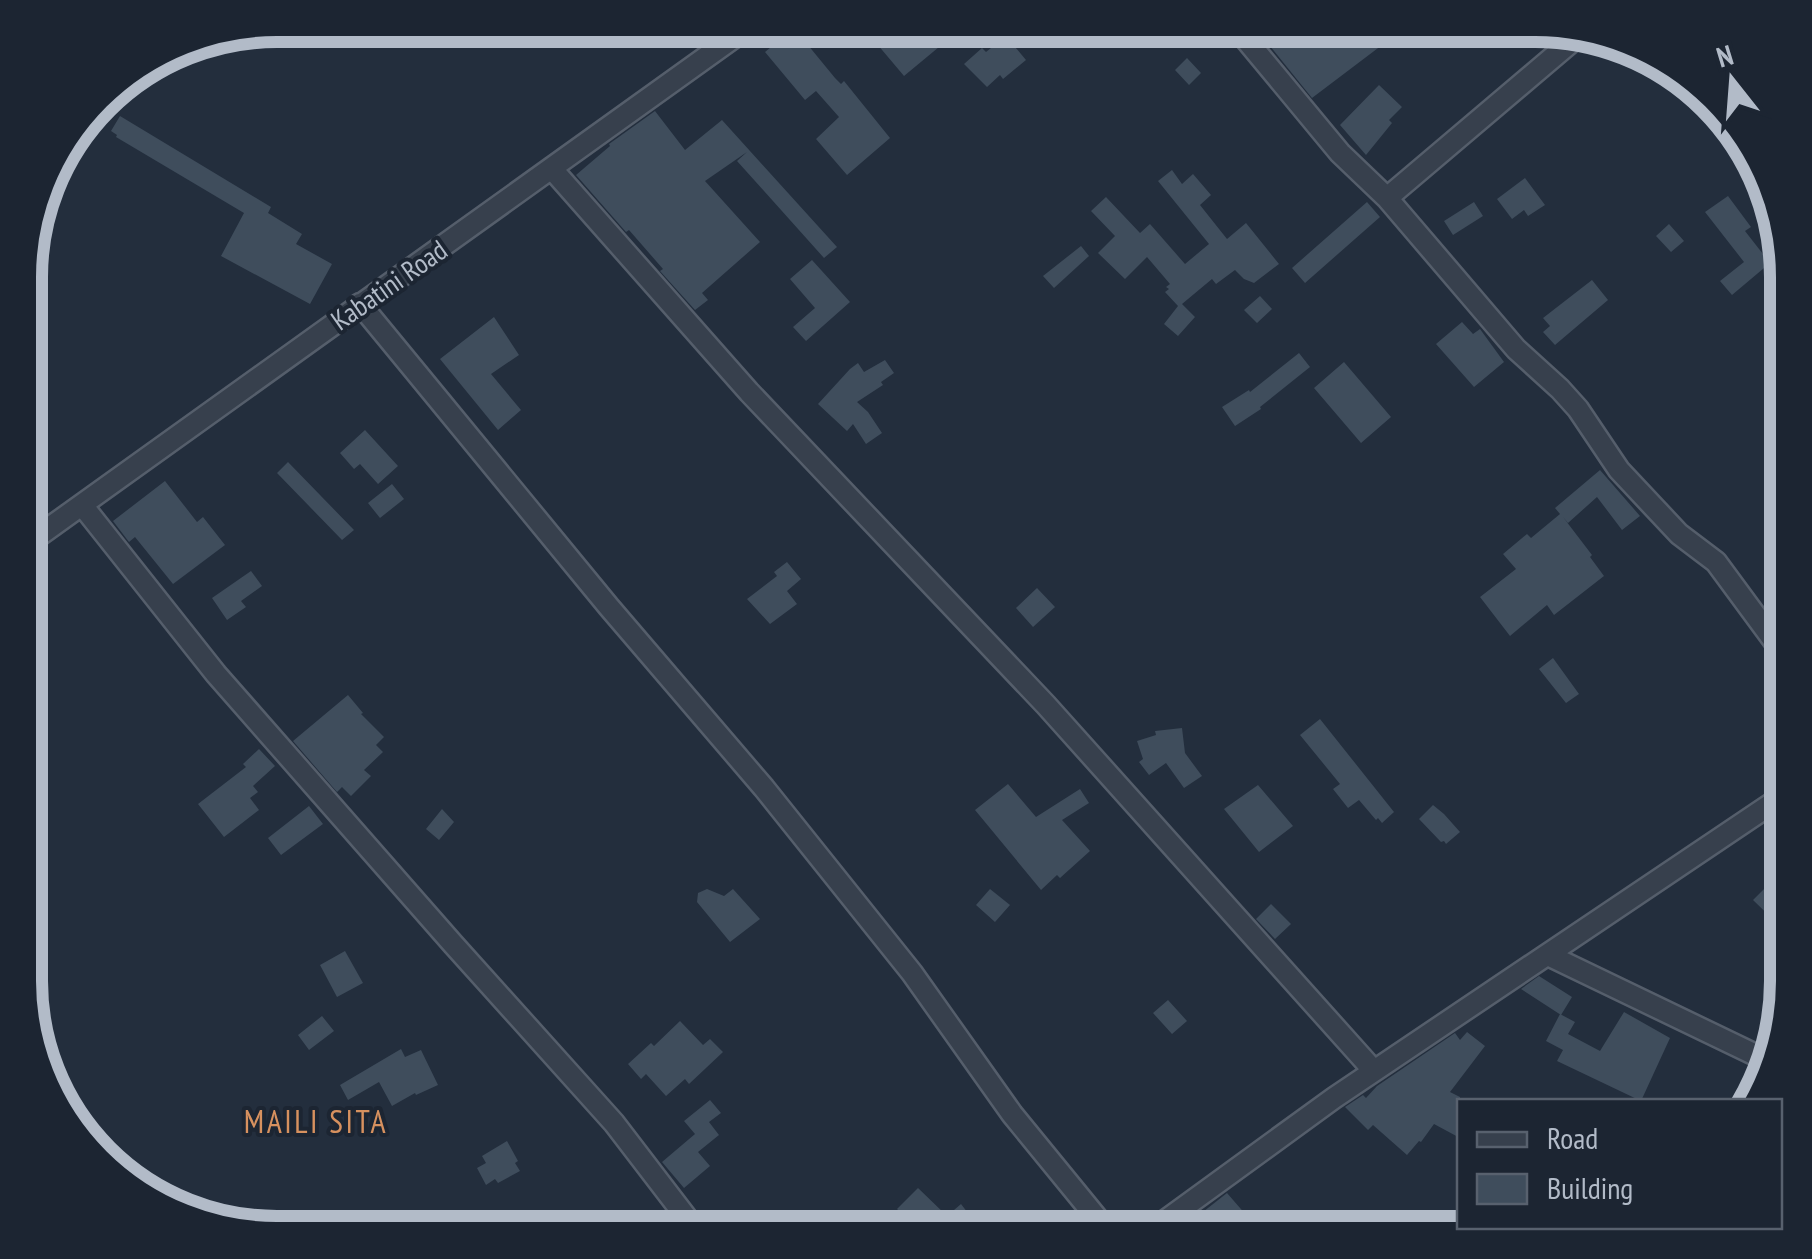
<svg xmlns="http://www.w3.org/2000/svg" width="1812" height="1259" font-family="'PT Sans Narrow',sans-serif">
  <rect width="100%" height="100%" fill="#232e3d"/>
  <path fill="#3f4d5c" d="M861 25H921L939 47 904 76Z
    M1253 25H1380L1390 39 1312 98Z
    M794 28 835 78 841 84 844 81 890 138 847 175 816 139 839 117 816 91 805 100 765 52Z
    M1006 36 1026 60 1003 79 1000 75 987 87 964 64 982 48 986 52Z
    M1187 58 1201 73 1189 85 1175 70Z
    M1379 85 1402 107 1389 120 1392 123 1366 155 1340 125Z
    M655 111 685 150 722 120 837 247 824 258 737 161 747 152 705 181 760 242 702 293 708 300 695 310 660 271 663 269 629 230 626 232 576 175 610 146 609 144Z
    M120 116 271 207 268 213 302 234 296 244 332 264 310 304 221 256 244 213 116 137 117 135 111 131Z
    M1172 170 1182 184 1193 174 1211 195 1200 205 1227 239 1246 223 1279 264 1254 283 1244 279 1235 270 1216 284 1212 279 1182 304 1195 317 1178 336 1164 324 1178 306 1165 292 1169 289 1166 287 1170 284 1147 257 1125 279 1098 253 1115 236 1091 211 1106 197 1140 233 1150 224 1185 264 1209 244 1158 181Z
    M1525 178 1545 205 1528 216 1524 210 1512 219 1497 199Z
    M1728 196 1751 227 1745 231 1770 263 1732 295 1720 281 1744 262 1705 212Z
    M1367 202 1380 217 1305 283 1292 268Z
    M1474 202 1483 216 1453 235 1444 221Z
    M1669 224 1684 241 1671 252 1656 236Z
    M1081 246 1089 256 1054 288 1043 276Z
    M812 260 850 302 806 341 793 327 815 308 790 279Z
    M1592 280 1608 300 1555 345 1543 332 1550 326 1543 318Z
    M1260 296 1272 309 1257 323 1244 310Z
    M494 317 519 355 491 374 521 410 498 430 440 359Z
    M1462 322 1473 334 1480 329 1504 362 1474 387 1436 344Z
    M1299 353 1310 367 1260 407 1261 409 1235 426 1222 407 1249 390 1250 392Z
    M885 360 894 373 881 382 883 385 857 402 868 412 882 433 866 444 853 424 847 431 818 404 850 369 858 363 864 372Z
    M1344 362 1391 417 1361 443 1314 388Z
    M365 430 398 466 378 484 360 464 354 469 340 453Z
    M288 462 354 530 342 540 277 473Z
    M1600 470 1640 516 1622 530 1597 497 1568 523 1563 517 1592 555 1590 557 1604 576 1554 615 1547 605 1510 636 1480 597 1516 569 1503 554 1527 534 1531 538 1560 514 1555 508Z
    M165 481 197 522 203 517 225 545 173 584 135 537 129 542 113 521Z
    M392 484 404 499 380 518 368 503Z
    M787 562 801 579 787 591 797 604 770 624 747 599 777 576 774 572Z
    M251 571 262 586 241 601 246 607 227 620 212 598Z
    M1037 588 1055 607 1033 627 1016 608Z
    M1553 658 1579 694 1566 703 1539 669Z
    M348 695 363 713 361 714 384 737 376 745 383 752 364 770 371 776 351 796 342 787 337 792 293 741Z
    M1320 719 1394 812 1382 823 1378 818 1376 820 1359 800 1348 808 1333 789 1340 784 1300 735Z
    M1182 728 1185 753 1202 776 1184 788 1166 763 1149 775 1139 762 1143 759 1137 741 1156 735 1155 731Z
    M259 749 275 766 253 786 258 792 250 798 259 810 224 837 198 804 246 767 243 764Z
    M1008 784 1036 817 1080 789 1089 803 1062 820 1090 851 1060 878 1057 875 1041 890 975 810Z
    M1258 785 1293 826 1259 852 1224 809Z
    M1433 805 1444 814 1460 832 1446 844 1444 841 1441 842 1419 819Z
    M309 806 323 824 281 855 268 838Z
    M442 809 454 822 439 840 426 829Z
    M1766 887 1786 906V932L1753 900Z
    M707 889 724 896 733 889 760 919 730 942 697 902 698 893Z
    M990 889 1010 905 995 922 976 905Z
    M1271 904 1291 924 1275 939 1256 919Z
    M345 951 363 983 337 997 320 965Z
    M1539 976 1572 997 1561 1015 1521 989Z
    M1168 1000 1187 1021 1172 1034 1153 1013Z
    M1624 1012 1670 1038 1641 1101 1557 1061 1563 1050 1546 1041 1560 1014 1575 1022 1568 1034 1600 1051Z
    M322 1016 334 1031 309 1050 298 1035Z
    M680 1021 703 1045 710 1039 723 1052 689 1084 685 1079 666 1096 646 1074 641 1079 628 1064 651 1043 654 1046Z
    M1467 1032 1485 1046 1450 1092 1460 1097V1138L1434 1124 1421 1142 1419 1141 1407 1155 1373 1125 1368 1130 1345 1107 1363 1095 1366 1098 1377 1086 1455 1033 1460 1040Z
    M401 1049 405 1057 421 1050 438 1085 416 1095 415 1093 392 1106 379 1082 348 1100 340 1085Z
    M710 1100 721 1113 709 1122 719 1135 698 1152 710 1166 684 1188 662 1162 695 1134 684 1121Z
    M507 1141 518 1161 515 1163 520 1171 498 1183 495 1179 486 1185 477 1168 486 1163 482 1156Z
    M918 1188 947 1216 961 1204 984 1234H943L923 1214 913 1224 897 1209Z
    M1227 1193 1247 1216 1269 1234H1175Z"/>
  <g fill="none" stroke-linecap="round" stroke-linejoin="round">
    <g stroke="#555e6b" stroke-width="25">
      <path id="street" d="M1234 25 1340 153 1387 198 1516 349 1560 389 1578 409 1619 470 1679 534 1716 562 1786 657
        M552 169 749 392 1046 705 1374 1071
        M1387 198 1578 36
        M360 304 609 607 764 788 912 973 1012 1114 1110 1234
        M82 505 216 674 453 944 614 1123 699 1234
        M27 544 751 25
        M1548 955 1764 1059
        M1147 1234 1334 1098 1786 794"/>
    </g>
    <use href="#street" stroke="#37404d" stroke-width="20"/>
  </g>
  <g text-anchor="middle" stroke-width="8" stroke-linejoin="round" paint-order="stroke">
    <g font-size="28" fill="#b2bbc8" stroke="#1c2532">
      <text transform="translate(389 285) rotate(-35)" y="10">Kabatini Road</text>
    </g>
    <g font-size="32" letter-spacing="2.5" fill="#d7915f" stroke="#1c2532">
      <text x="316" y="1133">MAILI SITA</text>
    </g>
  </g>
  <path d="M0 0H1812V1259H0ZM277 42H1535A235 235 0 0 1 1770 277V981A235 235 0 0 1 1535 1216H277A235 235 0 0 1 42 981V277A235 235 0 0 1 277 42Z" fill="#1c2532" fill-rule="evenodd"/>
  <path fill="none" stroke="#b2bbc8" stroke-width="12" d="M277 42H1535A235 235 0 0 1 1770 277V981A235 235 0 0 1 1535 1216H277A235 235 0 0 1 42 981V277A235 235 0 0 1 277 42Z"/>
  <rect x="1457" y="1099" width="325" height="130" fill="#1c2532" stroke="#58616e" stroke-width="2.5"/>
  <rect x="1477" y="1132" width="50" height="15" fill="#37404d" stroke="#58616e" stroke-width="2.5"/>
  <text x="1547" y="1149" font-size="30" fill="#b2bbc8">Road</text>
  <rect x="1477" y="1174" width="50" height="30" fill="#3f4d5c" stroke="#58616e" stroke-width="2.5"/>
  <text x="1547" y="1199" font-size="30" fill="#b2bbc8">Building</text>
  <g transform="translate(1732 80) rotate(343)" stroke="#1c2532" stroke-width="8" paint-order="stroke">
  <path d="M0-8L18 38L0 25L-18 38Z" fill="#b2bbc8"/>
  <text y="-15" font-size="28" font-weight="bold" text-anchor="middle" fill="#b2bbc8">N</text>
  </g>
</svg>
